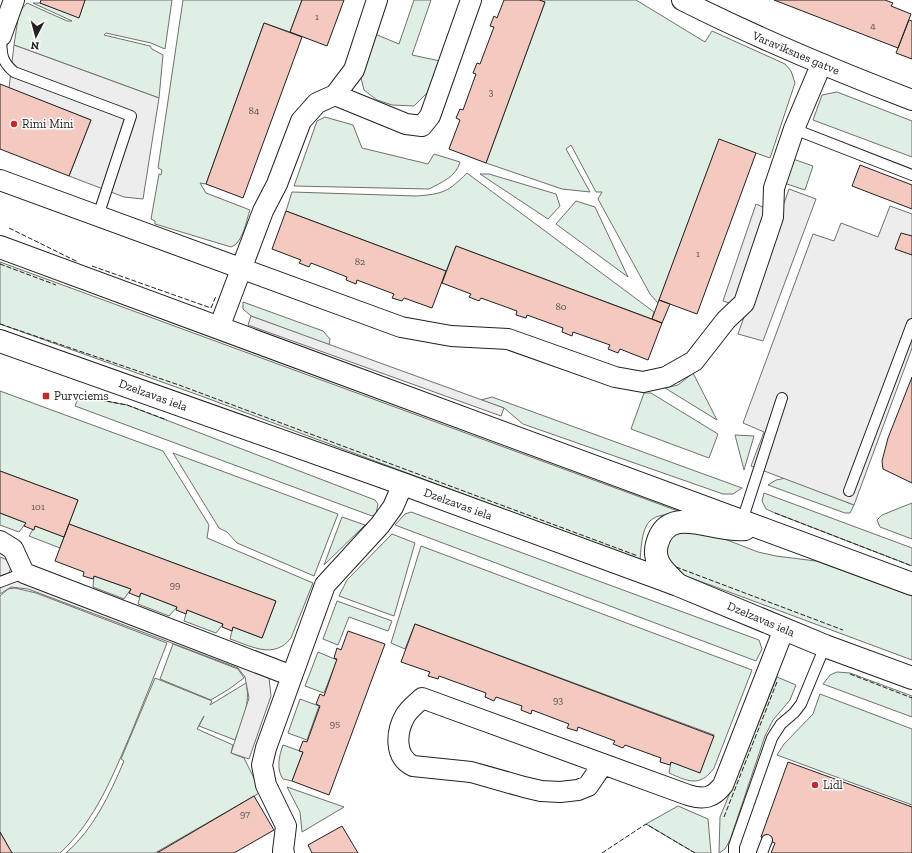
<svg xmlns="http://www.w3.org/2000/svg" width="912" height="853" font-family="'Zilla Slab',serif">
  <rect width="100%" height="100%" fill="#fff"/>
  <path fill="#e0efe3" stroke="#6f6f6f" d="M85 0H172L165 49 151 43 106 33 104 35 150 46 152 49 163 55 159 98 14 45 19 12 27 3 67 21H72L33 3H40L79 17Z
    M183 0H302L290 32 264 23 206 184 200 183 206 193 250 210C246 221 243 243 231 247L155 224V221L151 219 159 174 161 175 162 170 158 168Z
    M414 0H431L412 55 440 61 427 93 414 106 392 105 377 100 364 90 360 74 375 34 399 44Z
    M539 0H636L705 42 712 31 785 64 791 71 795 83 770 158 719 140 658 303 650 294 598 199 602 192H596L571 145 566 149 590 192 562 189 486 163 545 2Z
    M837 92 912 121V157L813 120 822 95Z
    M325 117 353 125 362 148 428 164 434 154 460 162C456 177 442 182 429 189L294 186 317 121Z
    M793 159 813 166 805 190 784 183Z
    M467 173 654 312 652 319 456 246 446 271 286 211 292 192 416 196C443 194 448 192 467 173Z
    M480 174H489L556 194 560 206 548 219Z
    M576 201 595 207 628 277 556 224Z
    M0 262 689 515C647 512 643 519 640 560L201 396 0 324Z
    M243 302 323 331 330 339 329 345 251 316 243 309Z
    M693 373 717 420 665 388 678 385Z
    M0 391 163 451 209 525 207 538 313 583 291 638C274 660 251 646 230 639L233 627 262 638 276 601 69 524 78 500 0 471Z
    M644 393H651L718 434 709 458 631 429Z
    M79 396 127 405 375 500 378 504 376 514 372 516 75 406Z
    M492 397 742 488 733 494H723L523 424 504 408 481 400Z
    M735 435 754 436 744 470Z
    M173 453 338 514 314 576 237 543 227 532 219 528Z
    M786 478 854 505 850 513H845L768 485 776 480Z
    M764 493 912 548V566L775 513 766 509 762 501Z
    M912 503V539L880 527 877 520 882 515Z
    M411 512 759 640 762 649 756 661 395 525 405 514Z
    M0 513 26 523 19 532 0 525Z
    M342 517 365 525 324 565Z
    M35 526 64 537 60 548 29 536Z
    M676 531H704L758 552 776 556 816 561 912 596V660L678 573 667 561 666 544Z
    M392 534 415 543 394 616 339 596 347 580Z
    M421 546 752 670 714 768C700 788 687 781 669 773L671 762 700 772 714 735 415 624 405 649 391 643Z
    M94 576 131 589 124 599 93 587Z
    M15 588 36 593 167 643C156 672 144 701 132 731 113 775 96 820 60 853H12L0 832V596L8 589Z
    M141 593 177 607 169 616 138 604Z
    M337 601 392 621 388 631 349 617 338 645 323 639Z
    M187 610 223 624 216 633 184 621Z
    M173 644 238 669 244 678 229 689 211 700 160 679Z
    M318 652 337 660 324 693 305 686Z
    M837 672 850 673 912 696V717L823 684 830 675Z
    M777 677 796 685 790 700 773 720 765 736 730 840 725 849 719 853 720 817Z
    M155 678 212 701 210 705 246 683C251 703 242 721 235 740L199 726 204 716 197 729 233 745 231 753 244 758 261 792 155 853H66C93 830 110 794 124 761L121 759Z
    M820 694 912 729V805L777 755 784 744 813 714Z
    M300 699 319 706 307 740 288 733Z
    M283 745 303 752 292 781 283 779C276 769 279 756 283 745Z
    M287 787 344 807 302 832 300 812Z
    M678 806 708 819 711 853H695L646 824Z"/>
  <path fill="#ededed" stroke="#6f6f6f" d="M14 45 159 98 143 199 124 197 69 176 91 120 9 88Z
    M789 189 816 199 763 341 738 334Z
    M756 204 767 209 735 305 723 301Z
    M890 206 912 214V348L854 505 751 466 764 432 743 423 813 234 834 241 841 223 878 237Z
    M251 316 504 408 501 416 248 325Z
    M0 557 13 562 9 573 259 668 269 678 271 696 249 759 231 753 249 698 245 677 238 668 28 589 11 587 0 594Z"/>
  <path fill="#f3c9c0" stroke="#222" d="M41 0H85L79 18 40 3Z
    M302 0H344L327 46 290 32Z
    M504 0H539L545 2 486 163 449 149 460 120 456 118 460 109 463 110 476 74 473 73 477 63 480 64 494 27 490 26 494 16 497 18Z
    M774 0H885L893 3 891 6 911 14 898 48Z
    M909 20 912 21V59L896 53Z
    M264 23 302 37 243 198 206 184Z
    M0 84 91 120 69 176 0 149Z
    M719 139 756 153 697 314 659 300Z
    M860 165 912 185V209L852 186Z
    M286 211 446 271 432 308 404 298 402 301 392 298 394 294 357 280 356 284 346 280 347 277 311 263 309 267 299 263 301 260 272 249Z
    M901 233 912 236V255L895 249Z
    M456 246 662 323 648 360 620 349 618 353 608 349 610 345 573 332 572 336 562 332 563 328 527 315 526 318 516 315 517 311 481 298 479 301 469 297 471 294 442 283Z
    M659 300 670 304 662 323 652 319Z
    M912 377V483L883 469 882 461 888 438Z
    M0 471 78 500 64 537 35 526 34 530 24 526 26 523 0 513Z
    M69 524 276 601 262 638 233 627 232 631 222 627 223 624 187 610 186 614 176 610 177 607 141 593 139 597 129 593 131 589 94 576 93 579 83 576 84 572 55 561Z
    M415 624 714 736 700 773 671 762 670 765 660 762 661 758 625 745 623 748 613 744 615 741 578 727 577 731 567 728 569 724 532 710 531 714 521 710 522 706 496 697 494 701 485 697 486 693 439 676 438 679 428 676 430 672 401 662Z
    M348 631 385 644 329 795 292 781 303 752 299 751 303 741 307 742 320 706 316 704 320 694 324 696 337 659 334 658 337 648 341 650Z
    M788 762 912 807V853H771L775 843 761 837Z
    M254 796 274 830 234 853H157Z
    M342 826 358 853H312L308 845Z
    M0 832 12 853H0Z"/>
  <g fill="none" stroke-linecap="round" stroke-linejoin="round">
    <g stroke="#222" stroke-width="12">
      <path id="service" d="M1 36C2 53 0 60 14 72L131 116 98 216
        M794 129 912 175
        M849 491 912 324
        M742 521 782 398
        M0 582 24 573
        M734 853V846L772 738 781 724 794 713 801 704 825 646
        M762 853 767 840"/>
    </g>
    <g stroke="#222" stroke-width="22">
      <path id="minor" d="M682 0C757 38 834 70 912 100
        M0 35 1 36 14 0
        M335 95 406 124 422 126 430 116 471 0
        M0 180 401 327 451 336 508 339 615 377 643 382 666 377 694 361 726 320 744 303 773 217 774 188 794 129 821 65
        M219 328 263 211 277 184 301 121 317 103 335 95 354 70 377 0
        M0 541 13 549 24 573 292 676 325 585 380 525 393 507 403 484
        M603 764 588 786 578 790 560 792 541 791 524 787 471 772 413 766C394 757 396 732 405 716 409 709 416 704 422 698L688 795C704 800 713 798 723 785L784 629
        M284 853 283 851 286 826 266 785 262 765 266 748 292 676"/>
    </g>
    <g stroke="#222" stroke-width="24">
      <path id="secondary" d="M0 247 912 584
        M0 341 403 484 678 585 825 646 912 678
        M676 583C665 572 652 562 657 544 668 502 714 533 745 529"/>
    </g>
    <use href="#service" stroke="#fff" stroke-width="10"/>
    <use href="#minor" stroke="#fff" stroke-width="20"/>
    <use href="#secondary" stroke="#fff" stroke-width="22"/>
    <path stroke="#222" stroke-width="1" stroke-dasharray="5 2" stroke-linecap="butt" d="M9 228 78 262
      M0 264 56 285
      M92 266 211 308 216 296
      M0 324 179 385 638 556
      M79 396 127 405 167 420
      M775 513 912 566
      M676 567 843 630
      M850 674 912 698
      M724 817 777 682
      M602 853 646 824 695 853"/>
  </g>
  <g fill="#c62828" stroke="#fff" stroke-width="1.5">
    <circle cx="14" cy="124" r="4"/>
    <rect x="42" y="392" width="8" height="8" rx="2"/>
    <circle cx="815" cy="785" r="4"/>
  </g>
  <g text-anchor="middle" stroke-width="3" stroke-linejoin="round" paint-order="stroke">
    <g font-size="10" fill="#564c4a">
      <text x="317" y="20">1</text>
      <text x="873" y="29">4</text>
      <text x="491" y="95">3</text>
      <text x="254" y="114">84</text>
      <text x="698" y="257">1</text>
      <text x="360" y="265">82</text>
      <text x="561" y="310">80</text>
      <text x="38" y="510">101</text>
      <text x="175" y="588">99</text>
      <text x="558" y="703">93</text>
      <text x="335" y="727">95</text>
      <text x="245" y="817">97</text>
    </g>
    <g font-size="12" fill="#222" stroke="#fff">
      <text transform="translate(796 53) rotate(23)" y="4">Varavīksnes gatve</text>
      <text transform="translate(153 395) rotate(20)" y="4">Dzelzavas iela</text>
      <text transform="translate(458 504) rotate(20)" y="4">Dzelzavas iela</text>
      <text transform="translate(761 619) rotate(23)" y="4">Dzelzavas iela</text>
    </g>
    <g font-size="12" fill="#222" stroke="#fff" text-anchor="start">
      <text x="22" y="128">Rimi Mini</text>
      <text x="54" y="400">Purvciems</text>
      <text x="823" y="789">Lidl</text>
    </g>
  </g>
  <g transform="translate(36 36) rotate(186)" stroke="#ffffff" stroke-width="3" paint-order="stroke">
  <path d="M0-3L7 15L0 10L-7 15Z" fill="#222222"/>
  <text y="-6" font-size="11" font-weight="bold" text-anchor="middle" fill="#222222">N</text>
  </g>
</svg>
